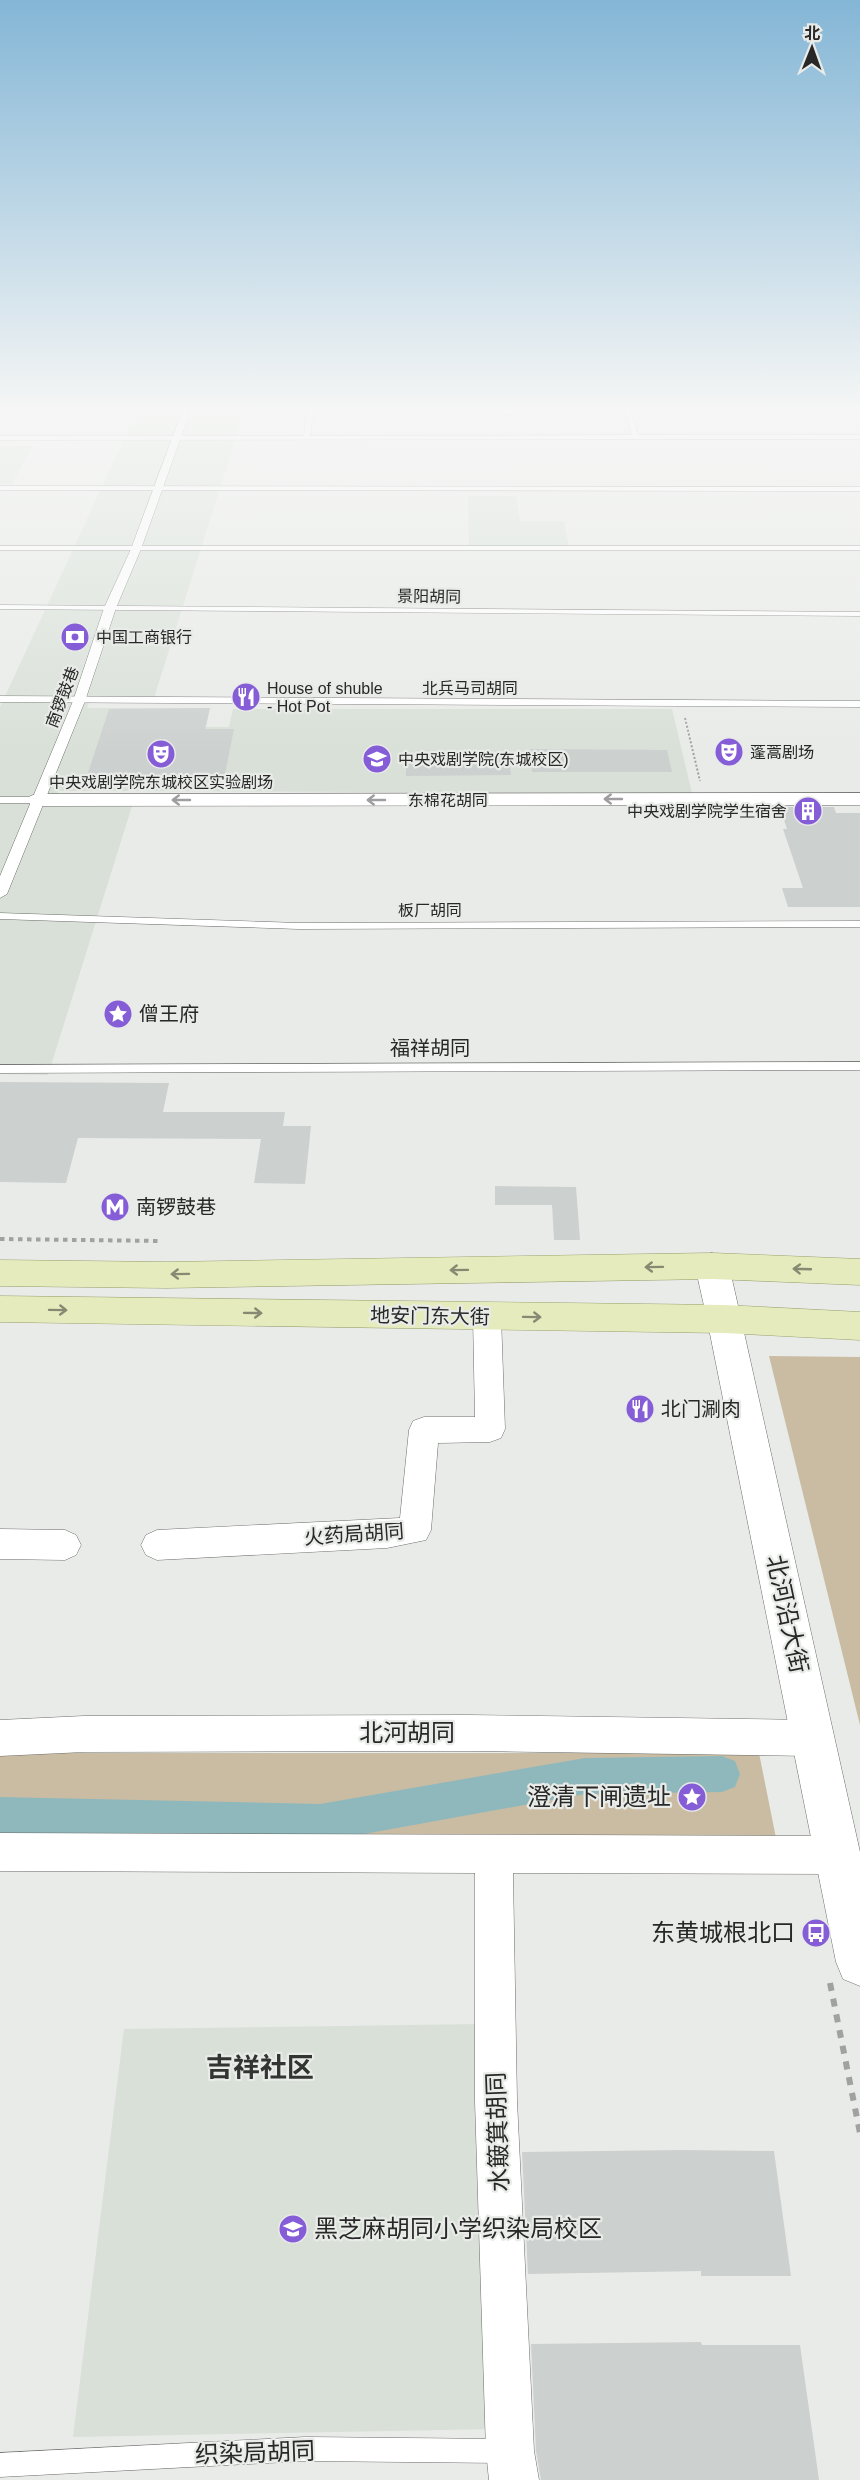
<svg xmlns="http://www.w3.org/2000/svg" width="860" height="2480" font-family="Arial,'Noto Sans SC',sans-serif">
  <rect width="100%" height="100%" fill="#e9ebe8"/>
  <path fill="#d8e0d7" d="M138 409H245L154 698H91L87 708H210L206 727H229L233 709H672L692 793 58 791 53 806H132L48 1075 0 1074V707Z
    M0 446H33L12 484H0Z
    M468 496H516L520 521H564L569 546H469Z
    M481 2024 494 2429 73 2437 124 2029Z"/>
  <path fill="#cabca2" d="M769 1356 860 1357V1725Z
    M0 1753H759L777 1843 0 1839Z"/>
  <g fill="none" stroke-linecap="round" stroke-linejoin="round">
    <path fill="#8fb8bc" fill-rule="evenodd" d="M722 1756 735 1761 740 1774 735 1787 722 1792 585 1794 320 1842 0 1835V1797L320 1804 585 1758Z"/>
  </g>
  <path fill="#ccd0cf" d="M210 708 205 729H234L224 779H186L185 782 116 783 117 779H86L109 709Z
    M530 749 667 750 672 772H532Z
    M406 754H509L511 775 406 776Z
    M780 807H834L836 813H860V907H788L782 888H803L783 829H787Z
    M0 1082 169 1083 163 1112H285L283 1126H311L305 1184 254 1183 261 1139 78 1138 66 1183 0 1182Z
    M495 1186 576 1187 580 1240H554L552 1205H495Z
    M682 2150 774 2151 791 2276H701V2271L528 2274 522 2152Z
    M701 2342 702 2345H800L819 2480H541L536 2451 531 2344Z"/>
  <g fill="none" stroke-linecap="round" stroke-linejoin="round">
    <g stroke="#6c6e6b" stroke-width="1">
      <path id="service" d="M307 409H313L310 436 632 435 624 409H630L638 435H860V439L0 440V436H304Z
        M0 486 860 487V491L0 490Z
        M0 546H860V550H0Z
        M0 605 860 612V616L0 609Z
        M0 696 860 701V707L0 702Z
        M0 797H37L42 800 37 803H0Z
        M0 913 299 923 860 921V927L299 929 0 919Z
        M860 1062V1070L0 1073V1065Z
        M306 2437 504 2439 513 2442 516 2451 513 2460 504 2463 306 2461 0 2477V2453Z"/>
    </g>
    <g stroke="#6c6e6b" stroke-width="1">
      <path id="pedestrian" d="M183 409H191L141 549 116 608 85 701 7 894 0 898V876L73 701 104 608 131 549Z
        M484 409H517V412L513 415 481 414 480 412Z"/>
    </g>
    <g stroke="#6c6e6b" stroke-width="1">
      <path id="minor" d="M860 793V805L37 806 30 804 27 800 30 796 37 794Z
        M487 1306 497 1309 501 1317 505 1429 501 1438 490 1442 438 1443 431 1530 426 1540 387 1548 157 1560 146 1555 141 1545 146 1535 157 1530 400 1518 409 1430 413 1421 424 1417H475L473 1317 477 1309Z
        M0 1529 65 1530 76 1535 81 1545 76 1555 65 1560 0 1559Z
        M467 1715 813 1720 826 1725 831 1738 826 1751 813 1756 467 1751 84 1752 0 1756V1720L84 1716Z
        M0 1833 838 1836 851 1842 857 1855 851 1868 838 1874 513 1873 517 2101 534 2451 539 2480H489L486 2451 475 2101V1873L0 1871Z"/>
    </g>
    <g stroke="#6c6e6b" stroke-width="1">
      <path id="tertiary" d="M712 1253 724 1257 729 1266 741 1319 736 1329 724 1333 712 1329 707 1319 695 1266 700 1257Z"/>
    </g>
    <g stroke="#6c6e6b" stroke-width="1">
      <path id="secondary" d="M724 1305 736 1309 741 1319 860 1852V1986L843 1979 836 1962 707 1319 712 1309Z"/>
    </g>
    <g stroke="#979e6b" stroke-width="1">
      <path id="primary" d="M712 1253 860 1259V1285L712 1279 166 1288 0 1286V1260L166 1262Z
        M0 1296 724 1305 860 1312V1340L724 1333 0 1322Z"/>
    </g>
    <path stroke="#a0a2a0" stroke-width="2" stroke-dasharray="2 2" stroke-linecap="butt" d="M685 718 700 781"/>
    <path stroke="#a0a2a0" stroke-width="4" stroke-dasharray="4.5 4.5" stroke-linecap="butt" d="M0 1239 161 1241"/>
    <path stroke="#a0a2a0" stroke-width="6" stroke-dasharray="8 8" stroke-linecap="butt" d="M830 1983 860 2133"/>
    <use href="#service" fill="#fff" fill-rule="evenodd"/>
    <use href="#pedestrian" fill="#fff" fill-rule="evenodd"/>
    <use href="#minor" fill="#fff" fill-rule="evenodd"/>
    <use href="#tertiary" fill="#fff" fill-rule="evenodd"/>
    <use href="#secondary" fill="#fff" fill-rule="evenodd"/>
    <use href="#primary" fill="#e5ebbc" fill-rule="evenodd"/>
  </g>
  <defs><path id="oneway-shaft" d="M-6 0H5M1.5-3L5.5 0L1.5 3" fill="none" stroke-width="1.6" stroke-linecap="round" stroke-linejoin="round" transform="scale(1.5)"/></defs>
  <g stroke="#9e9e9e">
    <use href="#oneway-shaft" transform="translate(613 799) rotate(180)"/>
    <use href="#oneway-shaft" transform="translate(181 800) rotate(180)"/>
    <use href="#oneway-shaft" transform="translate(376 800) rotate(180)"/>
  </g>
  <g stroke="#868a72">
    <use href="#oneway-shaft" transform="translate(654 1267) rotate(179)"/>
    <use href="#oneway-shaft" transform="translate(802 1269) rotate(-178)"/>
    <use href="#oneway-shaft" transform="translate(459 1270) rotate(179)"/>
    <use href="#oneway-shaft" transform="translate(180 1274) rotate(179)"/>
    <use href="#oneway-shaft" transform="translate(58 1310) rotate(1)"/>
    <use href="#oneway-shaft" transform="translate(253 1313) rotate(1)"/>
    <use href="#oneway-shaft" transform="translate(532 1317) rotate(1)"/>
  </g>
  <linearGradient id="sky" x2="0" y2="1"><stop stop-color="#84b6d6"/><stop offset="0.54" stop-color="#f5f6f5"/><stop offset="1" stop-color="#f5f6f5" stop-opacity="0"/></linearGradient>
  <rect width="860" height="756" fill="url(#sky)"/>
  <defs>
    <g id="bank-disc" transform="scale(1.5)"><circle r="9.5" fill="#845dd7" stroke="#e9ebe8"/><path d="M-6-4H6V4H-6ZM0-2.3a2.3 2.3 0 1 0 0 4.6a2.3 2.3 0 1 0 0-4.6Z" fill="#fff"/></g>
    <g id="restaurant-disc" transform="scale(1.5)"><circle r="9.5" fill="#845dd7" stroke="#e9ebe8"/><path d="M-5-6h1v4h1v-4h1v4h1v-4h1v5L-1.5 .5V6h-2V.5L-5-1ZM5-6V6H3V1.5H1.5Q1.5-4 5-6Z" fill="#fff"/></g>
    <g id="theatre-disc" transform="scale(1.5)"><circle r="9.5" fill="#845dd7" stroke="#e9ebe8"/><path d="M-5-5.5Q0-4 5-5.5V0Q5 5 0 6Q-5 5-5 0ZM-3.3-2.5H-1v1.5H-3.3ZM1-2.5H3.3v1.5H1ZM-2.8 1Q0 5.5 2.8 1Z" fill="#fff"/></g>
    <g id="university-disc" transform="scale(1.5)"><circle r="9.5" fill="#845dd7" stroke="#e9ebe8"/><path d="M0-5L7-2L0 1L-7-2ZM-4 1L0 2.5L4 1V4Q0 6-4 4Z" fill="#fff"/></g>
    <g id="building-disc" transform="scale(1.5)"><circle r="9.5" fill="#845dd7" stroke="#e9ebe8"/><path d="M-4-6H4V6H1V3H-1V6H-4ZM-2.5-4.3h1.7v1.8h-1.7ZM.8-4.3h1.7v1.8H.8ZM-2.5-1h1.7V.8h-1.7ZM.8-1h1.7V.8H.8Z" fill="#fff"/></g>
    <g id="sight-disc" transform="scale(1.5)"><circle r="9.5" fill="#845dd7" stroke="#e9ebe8"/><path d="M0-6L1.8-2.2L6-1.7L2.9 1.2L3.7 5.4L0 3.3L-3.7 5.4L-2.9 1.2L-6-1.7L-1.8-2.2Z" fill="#fff"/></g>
    <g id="metro-disc" transform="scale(1.5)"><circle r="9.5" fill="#845dd7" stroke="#e9ebe8"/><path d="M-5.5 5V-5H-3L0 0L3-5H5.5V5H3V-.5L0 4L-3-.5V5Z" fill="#fff"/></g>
    <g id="bus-disc" transform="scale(1.5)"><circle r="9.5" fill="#845dd7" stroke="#e9ebe8"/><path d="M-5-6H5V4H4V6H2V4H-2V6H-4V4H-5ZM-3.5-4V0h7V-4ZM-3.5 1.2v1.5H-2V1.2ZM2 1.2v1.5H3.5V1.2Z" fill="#fff"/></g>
    <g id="school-disc" transform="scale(1.5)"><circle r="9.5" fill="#845dd7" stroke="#e9ebe8"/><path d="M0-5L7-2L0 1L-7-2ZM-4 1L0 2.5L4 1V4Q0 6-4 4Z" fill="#fff"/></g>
  </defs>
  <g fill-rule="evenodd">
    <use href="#bank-disc" x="75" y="637"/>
    <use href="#restaurant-disc" x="246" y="697"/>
    <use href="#theatre-disc" x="729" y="752"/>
    <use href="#theatre-disc" x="161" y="754"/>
    <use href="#university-disc" x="377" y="759"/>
    <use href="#building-disc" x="808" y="811"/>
    <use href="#sight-disc" x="118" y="1014"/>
    <use href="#metro-disc" x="115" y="1207"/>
    <use href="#restaurant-disc" x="640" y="1409"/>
    <use href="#sight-disc" x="692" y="1797"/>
    <use href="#bus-disc" x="816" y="1933"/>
    <use href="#school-disc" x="293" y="2229"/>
  </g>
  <g text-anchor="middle" stroke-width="4.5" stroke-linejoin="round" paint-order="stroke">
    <g font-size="16" fill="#272827" stroke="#e9ebe8">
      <text transform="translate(429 596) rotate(1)" y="6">景阳胡同</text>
      <text x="470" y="694">北兵马司胡同</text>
      <text transform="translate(62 697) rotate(-69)" y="6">南锣鼓巷</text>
      <text x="448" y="806">东棉花胡同</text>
      <text x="430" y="916">板厂胡同</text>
    </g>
    <g font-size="16" fill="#272827" stroke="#e9ebe8" text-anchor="start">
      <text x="96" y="643">中国工商银行</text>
      <text x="267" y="694">House of shuble<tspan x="267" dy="18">- Hot Pot</tspan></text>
      <text x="750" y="758">蓬蒿剧场</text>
      <text x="398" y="765">中央戏剧学院(东城校区)</text>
      <text x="161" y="788" text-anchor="middle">中央戏剧学院东城校区实验剧场</text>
      <text x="787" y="817" text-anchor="end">中央戏剧学院学生宿舍</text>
    </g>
    <g font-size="20" fill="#272827" stroke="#e9ebe8" text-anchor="start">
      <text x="139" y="1021">僧王府</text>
      <text x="136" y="1214">南锣鼓巷</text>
      <text x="661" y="1416">北门涮肉</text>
    </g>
    <g font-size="20" fill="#272827" stroke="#e9ebe8">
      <text x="430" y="1055">福祥胡同</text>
      <text transform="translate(430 1316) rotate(1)" y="7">地安门东大街</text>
      <text transform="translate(354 1534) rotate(-4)" y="7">火药局胡同</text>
    </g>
    <g font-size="24" fill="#272827" stroke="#e9ebe8">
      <text transform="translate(787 1614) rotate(78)" y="8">北河沿大街</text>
      <text x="407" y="1741">北河胡同</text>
      <text transform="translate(498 2132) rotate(-92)" y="8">水簸箕胡同</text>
      <text transform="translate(255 2453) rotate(-2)" y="8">织染局胡同</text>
    </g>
    <g font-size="24" fill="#272827" stroke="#e9ebe8" text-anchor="end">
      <text x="671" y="1805">澄清下闸遗址</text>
      <text x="795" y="1941">东黄城根北口</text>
      <text x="314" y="2237" text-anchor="start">黑芝麻胡同小学织染局校区</text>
    </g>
    <g font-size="27" font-weight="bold" fill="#323432" stroke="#e9ebe8">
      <text x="260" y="2077">吉祥社区</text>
    </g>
  </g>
  <g transform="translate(812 48) rotate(1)" stroke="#e9ebe8" stroke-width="4.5" paint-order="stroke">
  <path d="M0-4.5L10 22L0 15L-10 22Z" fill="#272827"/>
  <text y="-9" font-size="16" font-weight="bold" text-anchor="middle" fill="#272827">北</text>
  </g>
</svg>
